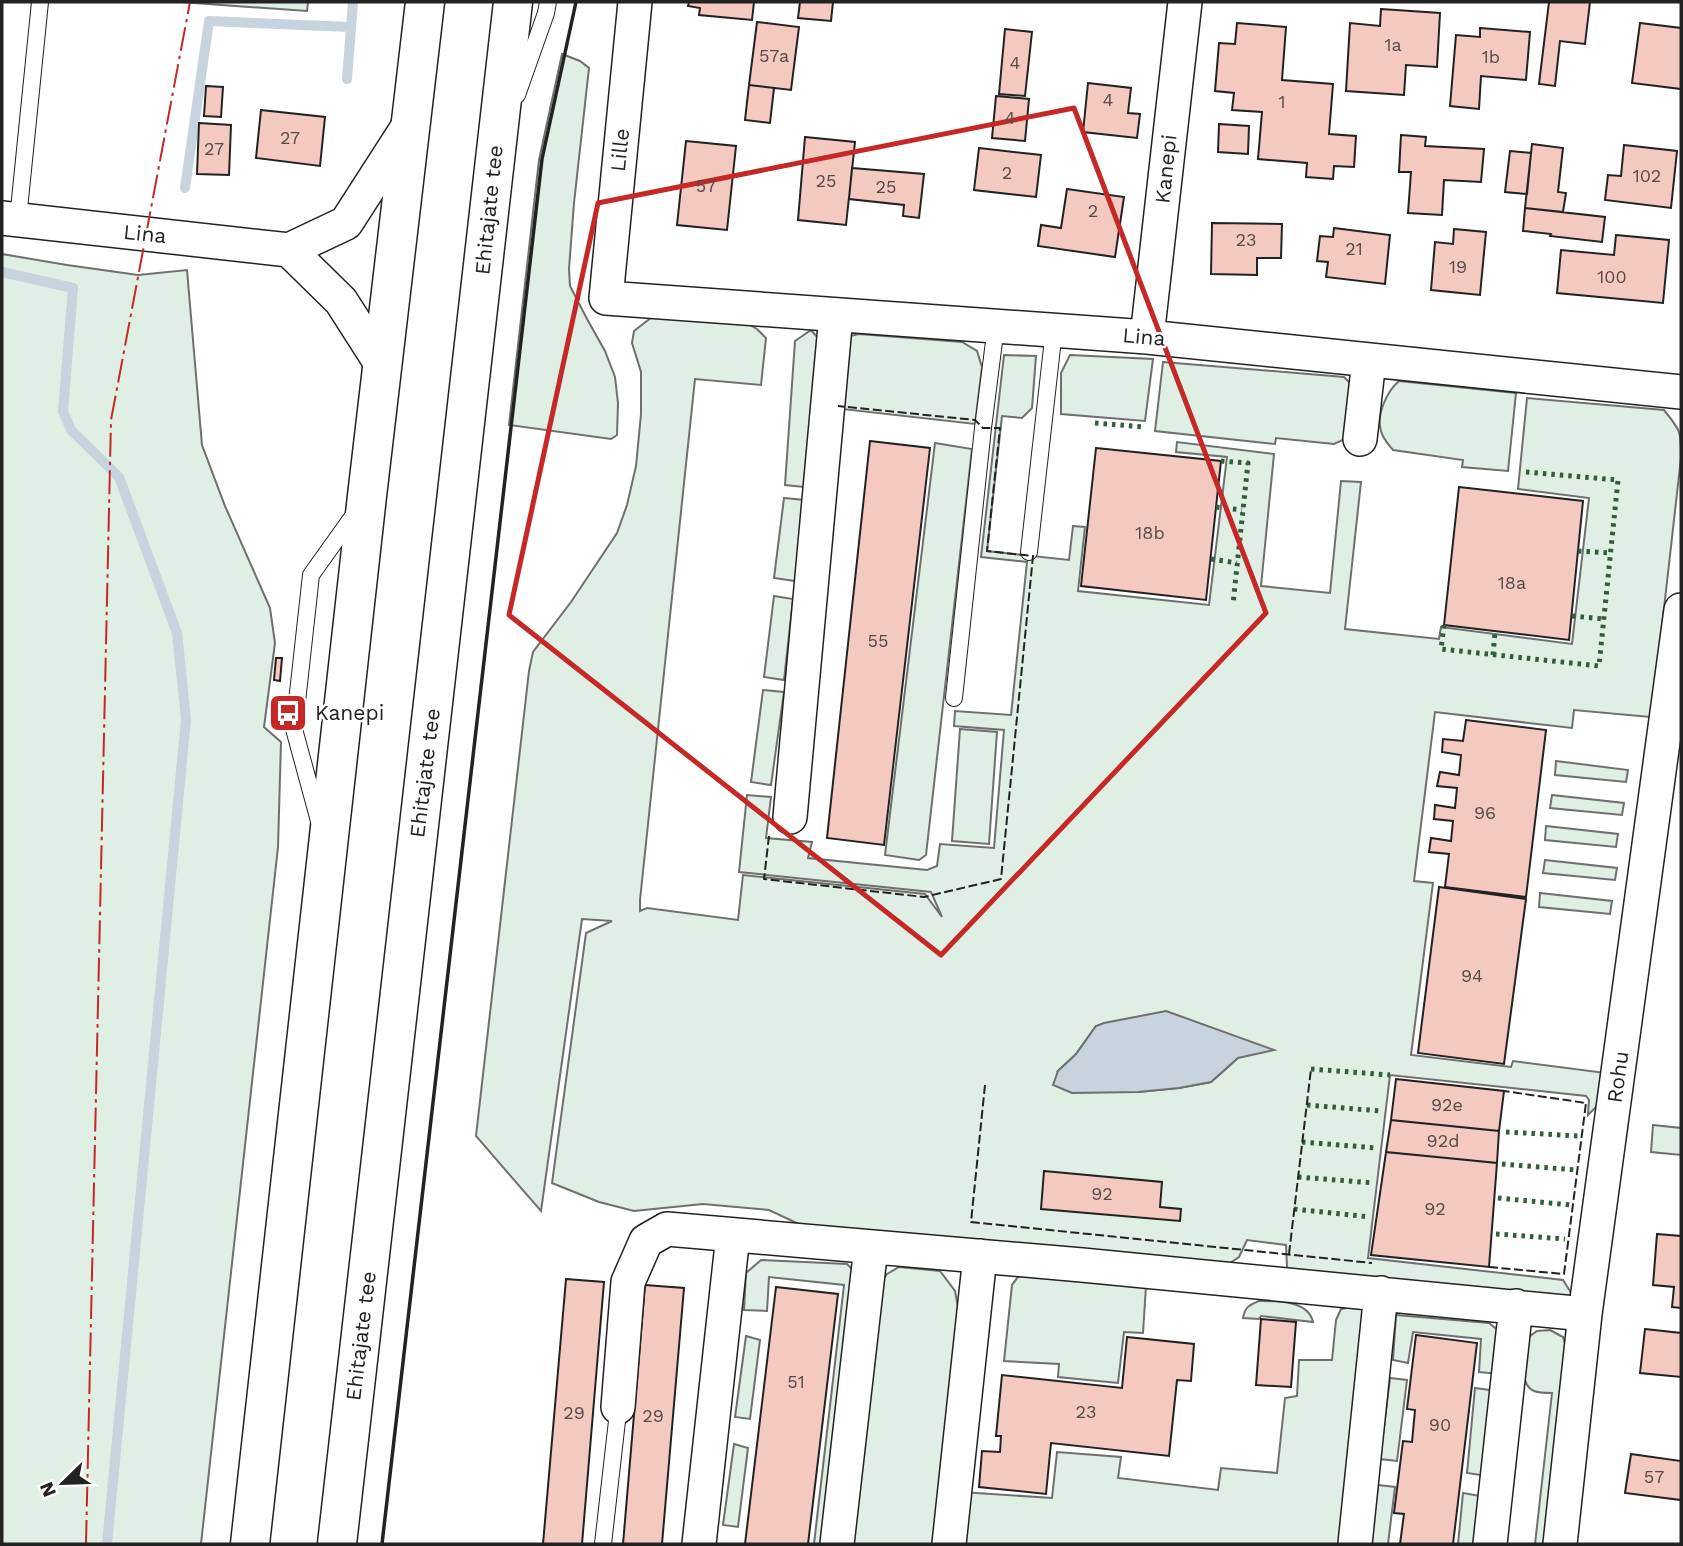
<svg xmlns="http://www.w3.org/2000/svg" width="1683" height="1546" font-family="'Work Sans',sans-serif">
  <rect width="100%" height="100%" fill="#fff"/>
  <path fill="#e0efe3" stroke="#6f6f6f" stroke-width="2" fill-rule="evenodd" d="M180 2H308L307 11Z
    M562 54 580 61 589 68 574 203 569 269 570 286 587 319 605 351 615 377 618 403 617 435 611 439 509 425 539 160Z
    M2 254 67 265 138 275 187 270 202 445 225 506 270 608 275 643 264 727 281 742 278 847 201 1544H2Z
    M652 317 743 321 757 329 766 338 761 385 695 379 640 900V911L647 908 738 920 743 875 925 894 942 917 931 892 739 872 747 795 771 797 766 838 812 842 808 858 927 870 937 866 940 844 994 848 1004 730 954 726 955 711 1011 715 1027 562 981 557 1004 355 1036 356 1032 408 1022 418 1002 416 987 551 1069 560 1073 526 1085 527 1078 591 1209 605 1227 457 1176 452 1177 442 1274 454 1261 586 1330 593 1341 481 1361 482 1345 629 1439 639 1441 627 1572 644 1589 498 1518 489 1527 398 1664 410C1681 431 1681 431 1681 458L1656 679 1650 717 1574 710 1572 728 1435 712 1414 881 1433 883 1411 1055 1511 1067 1513 1061 1606 1073 1603 1100 1588 1115 1589 1100 1586 1096 1390 1075 1368 1258 1563 1280 1575 1299 1296 1272 1287 1267 1286 1245 1247 1240 1239 1257 1227 1265 1163 1256 1158 1262 820 1234 769 1210 703 1204 634 1211 599 1202 552 1183 586 933 612 921 582 919 541 1211 476 1136 529 671 533 652 571 602 617 533 627 505 636 466 641 414V372L632 343 634 331ZM1096 1026 1233 1036 1238 1058 1211 1082 1179 1088 1138 1092 1058 1071 1076 1054Z
    M811 330 824 345 804 487 785 485 795 341Z
    M859 334 962 342 977 351 982 367 975 424 833 408 846 337Z
    M1070 355 1153 359 1145 421 1061 414V373Z
    M1163 362 1344 377 1352 385 1345 439 1334 444 1276 438 1275 444 1155 431Z
    M1399 381 1516 393 1508 471 1462 467 1463 460 1393 450C1388 444 1383 439 1381 431 1376 415 1387 391 1399 381Z
    M935 443 972 449 926 855 919 860 885 855Z
    M784 498 805 500 795 581 774 578Z
    M774 596 793 599 784 680 764 677Z
    M763 690 784 692 771 785 751 782Z
    M960 729 997 732 989 844 952 841Z
    M1556 761 1628 770 1626 782 1555 775Z
    M1552 795 1624 803 1622 815 1550 808Z
    M1546 826 1618 834 1616 847 1545 840Z
    M1545 860 1617 868 1615 880 1543 873Z
    M1540 893 1612 901 1610 914 1539 907Z
    M1653 1125 1681 1128V1155L1651 1152Z
    M761 1260 847 1264 857 1274 829 1544H814L844 1285 769 1277 767 1311 744 1310 746 1273Z
    M899 1267 940 1271 955 1291 958 1307 934 1544H849L882 1280 887 1274Z
    M1026 1275 1146 1286 1143 1333 1124 1332 1118 1383 1058 1377 1059 1364 1004 1361 1012 1285 1018 1277Z
    M1259 1301C1276 1301 1308 1300 1313 1322L1261 1316 1259 1319 1243 1318C1245 1307 1249 1305 1259 1301Z
    M1357 1306 1369 1309 1346 1544H956L961 1492 1052 1498 1057 1452 1121 1457 1118 1478 1218 1490 1221 1468 1277 1473 1285 1398 1297 1396 1299 1360H1332L1336 1320 1341 1309Z
    M1396 1315 1489 1323 1499 1331 1500 1374 1479 1372 1481 1339 1413 1332 1408 1363 1393 1360Z
    M1550 1330 1563 1337 1568 1353 1548 1544H1535L1552 1393C1547 1393 1539 1393 1534 1391 1519 1385 1522 1355 1522 1342L1537 1331Z
    M746 1336 760 1340 750 1419 735 1417Z
    M1390 1378 1407 1380 1397 1461 1380 1459Z
    M1475 1388 1498 1391 1488 1476 1467 1473Z
    M734 1444 748 1448 738 1527 723 1525Z
    M1378 1485 1395 1487 1388 1544H1371Z
    M1463 1493 1486 1497 1480 1544H1458Z"/>
  <path fill="#c7d3dd" stroke="#6f6f6f" stroke-width="2" d="M1166 1011 1274 1050 1238 1058 1211 1082 1179 1088 1138 1092 1072 1093 1053 1085 1058 1071 1076 1054 1096 1026 1104 1023Z"/>
  <g fill="none" stroke-linecap="round" stroke-linejoin="round">
    <path stroke="#c7d3dd" stroke-width="10" d="M347 79 353 2
      M185 188 209 21 350 27
      M2 272 73 288 63 411 71 430 119 477 177 633 186 719 107 1544"/>
  </g>
  <path fill="#f3c9c0" stroke="#222" stroke-width="2" d="M689 2H754L752 20 699 15 700 8 688 6Z
    M800 2H833L831 21 798 18Z
    M1549 2H1590L1585 44 1560 41 1555 86 1539 84Z
    M1381 9 1440 13 1437 67 1406 65 1404 95 1346 91 1350 23 1380 26Z
    M757 22 799 27 791 90 749 85Z
    M1237 23 1286 27 1282 80 1333 84 1329 134 1356 136 1354 167 1334 166 1333 179 1306 177 1307 163 1258 159 1262 112 1232 110 1234 93 1215 91 1219 43 1235 44Z
    M1640 23 1681 28V89L1632 83Z
    M1480 28 1530 32 1526 80 1481 76 1479 109 1450 106 1456 35 1480 37Z
    M1005 29 1032 32 1025 96 999 94Z
    M1088 83 1131 88 1128 113 1140 114 1137 138 1083 132Z
    M749 85 774 88 770 123 745 120Z
    M206 86 223 87 221 117 204 116Z
    M996 96 1029 99 1025 141 992 138Z
    M261 110 325 117 320 166 256 158Z
    M199 123 231 125 229 175 197 174Z
    M1219 124 1249 126 1248 154 1218 152Z
    M1401 135 1426 137 1425 146 1484 149 1481 182 1444 180 1442 215 1408 213 1411 172H1399Z
    M805 137 855 142 846 225 798 220Z
    M686 141 736 146 727 230 677 225Z
    M1532 144 1563 148 1558 192 1566 193 1563 212 1525 208Z
    M1624 145 1677 151 1671 208 1605 200 1608 175 1621 176Z
    M979 148 1041 155 1036 197 974 190Z
    M1510 151 1531 153 1527 194 1505 192Z
    M852 168 924 174 919 218 903 216 904 205 849 199Z
    M1067 189 1124 197 1115 257 1038 246 1041 225 1061 228Z
    M1525 208 1605 217 1602 242 1550 236 1551 234 1523 231Z
    M1212 223 1282 224 1281 258H1257V275L1211 274Z
    M1334 228 1390 235 1385 284 1326 277 1328 262 1317 261 1320 236 1333 237Z
    M1454 229 1486 232 1480 295 1431 290 1435 242 1453 244Z
    M1616 235 1669 240 1663 303 1557 293 1561 250 1614 255Z
    M870 441 930 448 884 845 827 838Z
    M1096 448 1221 461 1206 600 1081 586Z
    M1459 487 1583 501 1569 640 1444 625Z
    M276 658H282L280 681 274 680Z
    M1466 720 1546 730 1526 897 1445 887 1449 854 1429 852 1431 838 1451 841 1453 821 1434 819 1435 805 1455 808 1457 788 1437 786 1440 772 1459 775 1461 755 1442 752 1443 739 1463 741Z
    M1439 887 1526 899 1504 1064 1418 1053Z
    M1396 1079 1504 1091 1499 1131 1391 1120Z
    M1391 1120 1499 1131 1497 1163 1386 1152Z
    M1386 1152 1497 1163 1489 1267 1371 1255Z
    M1044 1171 1162 1182 1160 1207 1181 1209 1180 1221 1041 1209Z
    M1657 1234 1681 1236V1308L1672 1307 1674 1287 1653 1285Z
    M566 1279 604 1282 582 1544H543Z
    M645 1285 684 1288 662 1544H623Z
    M776 1287 838 1294 808 1544H745Z
    M1261 1319 1296 1322 1291 1387 1256 1385Z
    M1645 1329 1681 1333V1377L1640 1373Z
    M1416 1335 1477 1343 1453 1544H1391H1400L1404 1514 1394 1513 1403 1441 1412 1442 1415 1410 1407 1409Z
    M1127 1337 1194 1344 1191 1381 1177 1380 1169 1456 1051 1443 1046 1494 979 1487 982 1451 1000 1452 1001 1436H996L1002 1375 1122 1388Z
    M1631 1454 1681 1461V1500L1625 1493Z"/>
  <g fill="none" stroke-linecap="round" stroke-linejoin="round">
    <g stroke="#222" stroke-width="18">
      <path id="lane" d="M517 95 546 13 548 2
        M18 219 40 2
        M1029 552 1054 330
        M954 698 983 428 996 326
        M319 821 294 729 311 575 356 512
        M603 1544 617 1421"/>
    </g>
    <g stroke="#222" stroke-width="36">
      <path id="street" d="M635 2 606 298 1147 337 1681 392
        M2 218 289 250
        M1147 337 1185 2
        M382 365 341 301 289 250 346 223 411 122
        M1360 439 1369 360
        M790 817 836 315
        M618 1407 628 1282 646 1241 667 1229 1082 1265 1585 1314
        M699 1544 733 1235
        M837 1544 871 1247
        M949 1544 980 1256
        M1355 1544 1381 1293
        M1490 1544 1516 1306
        M1560 1544 1585 1314 1681 610"/>
    </g>
    <g stroke="#222" stroke-width="41">
      <path id="highway" d="M250 1544 367 496 425 2
        M337 1544 513 2"/>
    </g>
    <use href="#lane" stroke="#fff" stroke-width="16"/>
    <use href="#street" stroke="#fff" stroke-width="33"/>
    <use href="#highway" stroke="#fff" stroke-width="38"/>
    <path stroke="#2f5e38" stroke-width="5" stroke-dasharray="3.5 5" stroke-linecap="butt" d="M1095 423 1145 427
      M1221 461 1248 463 1233 604
      M1216 507 1242 510
      M1578 551 1611 553
      M1211 559 1237 563
      M1572 616 1604 619
      M1444 625 1441 649 1599 666 1618 480 1526 472
      M1493 655 1495 632
      M1311 1069 1390 1075
      M1307 1105 1381 1111
      M1506 1132 1579 1136
      M1302 1142 1377 1148
      M1502 1164 1576 1170
      M1298 1177 1374 1183
      M1498 1198 1571 1205
      M1294 1209 1370 1217
      M1496 1234 1565 1239"/>
    <path stroke="#222" stroke-width="2" stroke-dasharray="9 3.5" stroke-linecap="butt" d="M769 836 764 879 924 897 1001 879 1033 556 987 551 1000 428H983L975 420 838 406
      M985 1085 971 1222 1372 1263
      M1289 1254 1311 1069
      M1489 1267 1564 1274 1586 1103 1504 1091"/>
    <path stroke="#222" stroke-width="3.5" d="M382 1544 542 159 576 2"/>
    <path stroke="#c62828" stroke-width="2" stroke-dasharray="24 5 3.5 5" stroke-linecap="butt" d="M86 1544 111 420 190 2"/>
  </g>
  <path fill="none" stroke="#c62828" stroke-width="5" stroke-linejoin="round" d="M1074 108 1266 613 941 955 509 615 598 203Z"/>
  <defs>
    <g id="bus-square" transform="scale(2.0125)"><rect x="-9" y="-9" width="18" height="18" rx="4" fill="#c62828" stroke="#fff"/><path d="M-5-6H5V4H4V6H2V4H-2V6H-4V4H-5ZM-3.5-4V0h7V-4ZM-3.5 1.2v1.5H-2V1.2ZM2 1.2v1.5H3.5V1.2Z" fill="#fff"/></g>
  </defs>
  <g fill-rule="evenodd">
    <use href="#bus-square" x="288" y="713"/>
  </g>
  <g text-anchor="middle" stroke-width="5" stroke-linejoin="round" paint-order="stroke">
    <g font-size="18" fill="#564c4a">
      <text x="1393" y="51">1a</text>
      <text x="774" y="62">57a</text>
      <text x="1491" y="63">1b</text>
      <text x="1015" y="69">4</text>
      <text x="1108" y="106">4</text>
      <text x="1282" y="108">1</text>
      <text x="1010" y="124">4</text>
      <text x="290" y="144">27</text>
      <text x="214" y="155">27</text>
      <text x="1007" y="179">2</text>
      <text x="1647" y="182">102</text>
      <text x="826" y="187">25</text>
      <text x="706" y="192">57</text>
      <text x="886" y="193">25</text>
      <text x="1093" y="217">2</text>
      <text x="1246" y="246">23</text>
      <text x="1354" y="255">21</text>
      <text x="1458" y="273">19</text>
      <text x="1612" y="283">100</text>
      <text x="1150" y="539">18b</text>
      <text x="1512" y="589">18a</text>
      <text x="878" y="647">55</text>
      <text x="1485" y="819">96</text>
      <text x="1472" y="982">94</text>
      <text x="1447" y="1111">92e</text>
      <text x="1443" y="1147">92d</text>
      <text x="1102" y="1200">92</text>
      <text x="1435" y="1215">92</text>
      <text x="796" y="1388">51</text>
      <text x="1086" y="1418">23</text>
      <text x="574" y="1419">29</text>
      <text x="653" y="1422">29</text>
      <text x="1440" y="1431">90</text>
      <text x="1654" y="1483">57</text>
    </g>
    <g font-size="21" fill="#222" stroke="#fff">
      <text transform="translate(620 150) rotate(-84)" y="7">Lille</text>
      <text transform="translate(1166 169) rotate(-84)" y="7">Kanepi</text>
      <text transform="translate(489 210) rotate(-84)" y="7">Ehitajate tee</text>
      <text transform="translate(145 234) rotate(6)" y="7">Lina</text>
      <text transform="translate(1144 337) rotate(5)" y="7">Lina</text>
      <text transform="translate(425 773) rotate(-83)" y="7">Ehitajate tee</text>
      <text transform="translate(1618 1077) rotate(-82)" y="7">Rohu</text>
      <text transform="translate(361 1336) rotate(-83)" y="7">Ehitajate tee</text>
    </g>
    <g font-size="21" fill="#222" stroke="#fff" text-anchor="start">
      <text x="315" y="720">Kanepi</text>
    </g>
  </g>
  <rect width="1683" height="1546" fill="none" stroke="#222222" stroke-width="7"/>
  <g transform="translate(63 1483) rotate(247)" stroke="#ffffff" stroke-width="5" paint-order="stroke">
  <path d="M0-5L12 26L0 18L-12 26Z" fill="#222222"/>
  <text y="-10" font-size="19" font-weight="bold" text-anchor="middle" fill="#222222">N</text>
  </g>
</svg>
